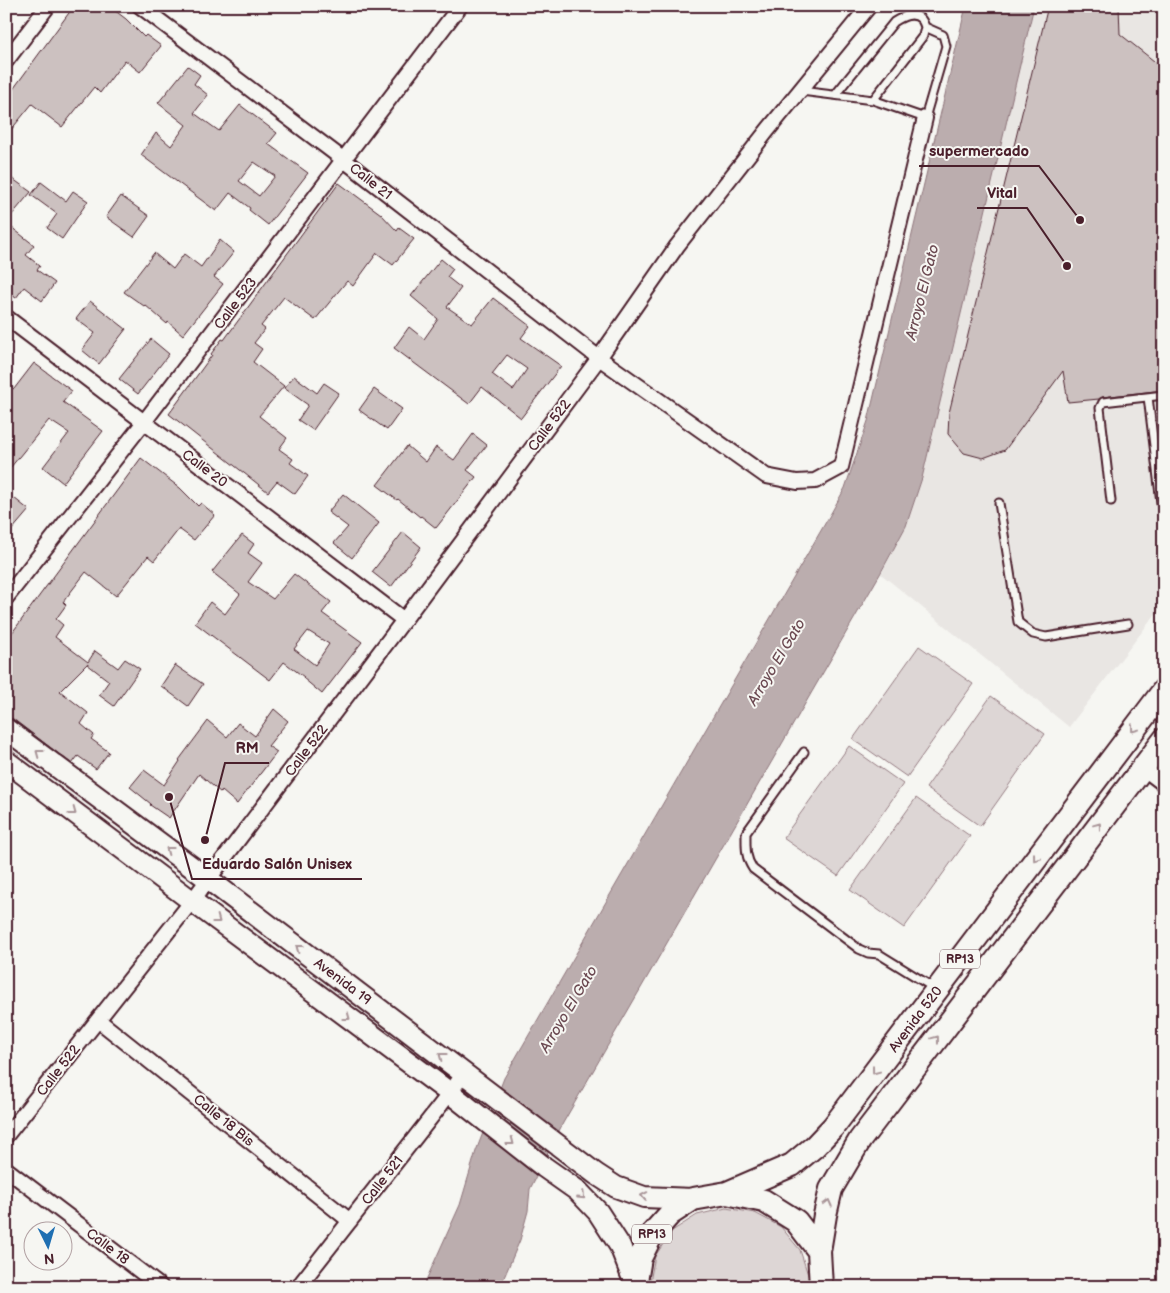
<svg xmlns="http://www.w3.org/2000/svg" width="1170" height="1293" font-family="'Balsamiq Sans',sans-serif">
  <rect width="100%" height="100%" fill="#f6f6f2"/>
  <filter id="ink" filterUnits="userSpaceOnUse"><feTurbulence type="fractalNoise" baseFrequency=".02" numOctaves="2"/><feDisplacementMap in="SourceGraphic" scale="10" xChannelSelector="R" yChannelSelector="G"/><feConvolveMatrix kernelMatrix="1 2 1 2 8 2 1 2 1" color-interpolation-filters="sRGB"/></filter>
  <g filter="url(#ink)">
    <path fill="#e9e6e3" d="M1033 6H1164V603L1069 727 881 574 906 526Z"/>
    <path fill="#ddd6d5" stroke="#947a80" d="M919 646 973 684 907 777 853 739Z
      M991 696 1045 734 980 826 926 788Z
      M849 746 903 784 838 876 783 838Z
      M916 798 970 836 904 928 850 890Z
      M726 1208 755 1213 781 1227 800 1250 809 1278V1287H649L655 1256 672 1231 697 1215Z"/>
    <path fill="#bbadae" stroke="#8e747a" d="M966 6H1034L922 478 906 526 880 574 563 1123 530 1189 528 1211 520 1240 500 1287H423L460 1205 476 1151 504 1078 830 515 845 488 868 421Z"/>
    <path fill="#ccc1c0" stroke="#4a1f2b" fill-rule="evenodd" d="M74 6H109L126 19 144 37 146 35 161 46 140 72 125 60 100 93 94 87 62 127 32 104 6 136V99Z
      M1048 6H1119L1120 34 1164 69V390L1102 397 1099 399 1068 402 1063 371 1005 450 983 458 964 453 948 434 949 413Z
      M188 66 200 75 194 84 208 95 194 113 219 131 240 105 277 133 268 144 308 173 268 225 249 210 250 208 230 193 216 211 141 155 156 133 171 146 186 125 158 103ZM254 162 275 176 259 196 239 181Z
      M6 174 31 192 6 222Z
      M41 182 66 201 73 191 88 201 62 239 47 228 57 214 31 195Z
      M339 183 381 214 397 231 399 228 414 239 393 265 377 253 353 286 347 281 315 320 284 297 261 326 265 329 254 343 262 349 253 362 284 386 259 416 287 438 279 449 293 459 290 463 308 476 295 494 277 481 268 492 169 414 212 355 211 354 222 339 224 340Z
      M121 196 149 216 134 237 106 217Z
      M6 223 34 245 26 255 40 266 37 270 55 283 42 301 24 287 16 298 6 291Z
      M220 240 234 252 214 277 223 284 183 335 168 322 167 324 145 305 144 306 124 292 154 253 173 269 184 254 201 267Z
      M441 259 453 269 447 277 461 288 447 307 472 324 493 298 530 326 521 338 561 366 521 418 482 387 469 404 394 348 409 327 424 339 438 319 411 296ZM507 355 527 369 513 390 492 374Z
      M90 301 126 329 99 364 82 350 95 333 76 319Z
      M151 339 169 354 138 394 119 379Z
      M34 363 72 391 63 402 103 431 63 483 43 467 69 433 49 420 6 473V383L14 389Z
      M294 376 317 393 324 383 339 393 313 430 298 420 308 405 284 388Z
      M374 389 402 409 387 430 359 410Z
      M473 434 487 445 467 470 476 477 436 528 421 516 420 517 398 499 397 500 377 485 407 446 426 462 436 447 454 460Z
      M141 458 180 488 198 506 201 503 215 515 194 540 179 529 154 561 148 556 116 596 86 572 63 602 66 605 56 619 63 625 55 637 88 662 95 651 118 668 125 659 140 669 114 706 99 695 109 681 87 664 60 691 88 713 81 724 94 735 91 739 109 752 96 769 78 756 72 764 13 719 6 717V641Z
      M343 494 379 523 352 558 334 543 348 527 328 512Z
      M14 498 29 510 6 537V509Z
      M403 532 421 547 391 587 372 572Z
      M242 535 254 544 248 553 262 563 248 582 273 599 294 574 331 602 322 613 362 642 322 694 303 678 304 677 284 662 270 680 195 623 210 602 225 614 240 594 212 572ZM308 631 329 644 315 665 294 649Z
      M175 665 203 684 188 706 161 686Z
      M274 709 288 721 268 746 277 752 237 804 222 791 221 793 199 774 169 818 150 805 151 804 130 787 144 770 164 785 180 761 179 760 208 721 227 737 238 723 255 736Z"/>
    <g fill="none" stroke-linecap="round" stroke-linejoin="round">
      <g stroke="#4a1f2b" stroke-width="11">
        <path id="service" d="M801 91 873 100 923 36 925 27C924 24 923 21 921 19 913 11 902 17 894 22L835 95
          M873 100 925 118 946 46 943 35 925 27
          M1148 397 1164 527
          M1111 501 1100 408 1103 402 1164 395
          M999 503 1018 622 1033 634 1046 637 1128 624
          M804 752 746 833C746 847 745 857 753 869L859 949 868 953 879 954 934 988"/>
      </g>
      <g stroke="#4a1f2b" stroke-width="18">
        <path id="minor" d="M140 6 344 160 599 358 766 476 797 482 815 481 841 467 925 118
          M6 61 48 6
          M6 317 404 620
          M6 598 144 422 460 6
          M1143 768 1164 784
          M98 1020 350 1221
          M6 1136 192 901 404 620 599 358 677 246 767 131 869 6
          M6 1169 161 1287
          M298 1287 450 1093 464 1073"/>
      </g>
      <g stroke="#4a1f2b" stroke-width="24">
        <path id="secondary" d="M6 729 208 879 596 1174 616 1187 644 1197 693 1199
          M6 761 192 901 450 1093 544 1167 578 1191 598 1212 620 1246 635 1284"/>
      </g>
      <g stroke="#4a1f2b" stroke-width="26">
        <path id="primary" d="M727 1193 792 1165 815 1146 833 1127 1164 690
          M635 1287 640 1258 652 1234 670 1214 693 1199 727 1193 764 1201 796 1221 819 1251
          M821 1287 819 1251 825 1215 831 1189 860 1140 1164 740"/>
      </g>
      <use href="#service" stroke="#f6f6f2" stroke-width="7"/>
      <use href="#minor" stroke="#f6f6f2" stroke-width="14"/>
      <use href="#secondary" stroke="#f6f6f2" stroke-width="20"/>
      <use href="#primary" stroke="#f6f6f2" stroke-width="22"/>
    </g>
    <defs><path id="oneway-chevron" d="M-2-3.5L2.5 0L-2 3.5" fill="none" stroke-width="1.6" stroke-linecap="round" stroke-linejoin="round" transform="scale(1.25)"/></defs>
    <g stroke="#a99598">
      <use href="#oneway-chevron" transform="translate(1134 729) rotate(127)"/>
      <use href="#oneway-chevron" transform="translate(39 753) rotate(-143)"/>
      <use href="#oneway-chevron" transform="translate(73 812) rotate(37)"/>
      <use href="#oneway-chevron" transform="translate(1098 826) rotate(-53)"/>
      <use href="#oneway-chevron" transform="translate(169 850) rotate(-143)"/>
      <use href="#oneway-chevron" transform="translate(1036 858) rotate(127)"/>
      <use href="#oneway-chevron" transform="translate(217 920) rotate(37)"/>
      <use href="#oneway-chevron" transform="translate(299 948) rotate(-143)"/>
      <use href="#oneway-chevron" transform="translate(347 1017) rotate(37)"/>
      <use href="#oneway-chevron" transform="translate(936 1039) rotate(-53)"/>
      <use href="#oneway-chevron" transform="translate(442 1056) rotate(-143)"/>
      <use href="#oneway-chevron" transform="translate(875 1071) rotate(127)"/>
      <use href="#oneway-chevron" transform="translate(511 1142) rotate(38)"/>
      <use href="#oneway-chevron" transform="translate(582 1196) rotate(44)"/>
      <use href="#oneway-chevron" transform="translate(644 1196) rotate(-169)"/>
      <use href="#oneway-chevron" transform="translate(828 1203) rotate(-76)"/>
    </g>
  </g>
  <g text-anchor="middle" stroke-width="4" stroke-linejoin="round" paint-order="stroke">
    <g fill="#f6f6f2" stroke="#7e6067" stroke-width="1">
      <rect x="940" y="949.5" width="40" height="19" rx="4"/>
      <rect x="632" y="1224.5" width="40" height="19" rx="4"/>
    </g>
    <g font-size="12" font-weight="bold" fill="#4a1f2b">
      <text x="960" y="963">RP13</text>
      <text x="652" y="1238">RP13</text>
    </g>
    <g font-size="14" fill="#4a1f2b" stroke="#f6f6f2">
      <text transform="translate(371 181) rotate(38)" y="5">Calle 21</text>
      <text transform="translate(235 303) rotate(-53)" y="5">Calle 523</text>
      <text transform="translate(549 425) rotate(-53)" y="5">Calle 522</text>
      <text transform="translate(205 468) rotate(37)" y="5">Calle 20</text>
      <text transform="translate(306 750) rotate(-53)" y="5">Calle 522</text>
      <text transform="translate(343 981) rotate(37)" y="5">Avenida 19</text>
      <text transform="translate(915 1019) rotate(-53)" y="5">Avenida 520</text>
      <text transform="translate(58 1070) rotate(-52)" y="5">Calle 522</text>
      <text transform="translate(224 1120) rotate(39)" y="5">Calle 18 Bis</text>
      <text transform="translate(382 1180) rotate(-52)" y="5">Calle 521</text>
      <text transform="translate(108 1246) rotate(37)" y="5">Calle 18</text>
    </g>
    <g font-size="15" font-style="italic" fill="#6c4a52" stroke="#f6f6f2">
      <text transform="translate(922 292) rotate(-76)" y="5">Arroyo El Gato</text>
      <text transform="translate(776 662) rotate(-59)" y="5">Arroyo El Gato</text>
      <text transform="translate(568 1009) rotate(-59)" y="5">Arroyo El Gato</text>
    </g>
  </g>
  <path fill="none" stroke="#4a1f2b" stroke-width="2" d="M1080 220L1039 166H919M1067 266L1027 208H977M205 840L225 763H269M169 797L192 879H362"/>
  <g fill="#4a1f2b" stroke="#f6f6f2" stroke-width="2">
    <circle cx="1080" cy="220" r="5"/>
    <circle cx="1067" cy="266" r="5"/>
    <circle cx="205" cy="840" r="5"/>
    <circle cx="169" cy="797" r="5"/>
  </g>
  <g font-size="15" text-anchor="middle" font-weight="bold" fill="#4a1f2b" stroke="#f6f6f2" stroke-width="4" stroke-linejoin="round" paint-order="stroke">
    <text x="979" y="156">supermercado</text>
    <text x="1002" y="198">Vital</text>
    <text x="247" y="753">RM</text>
    <text x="277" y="869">Eduardo Salón Unisex</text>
  </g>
  <rect width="1170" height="1293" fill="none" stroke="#f6f6f2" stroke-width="25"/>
  <rect x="12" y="12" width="1145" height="1268" fill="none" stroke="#4a1f2b" stroke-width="2" filter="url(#ink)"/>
  <g transform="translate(48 1246) rotate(175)"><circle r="24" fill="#f6f6f2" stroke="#b1a0a2"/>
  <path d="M0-4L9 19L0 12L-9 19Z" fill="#1f6fb2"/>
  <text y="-8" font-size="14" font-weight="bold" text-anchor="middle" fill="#4a1f2b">N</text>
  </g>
</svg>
